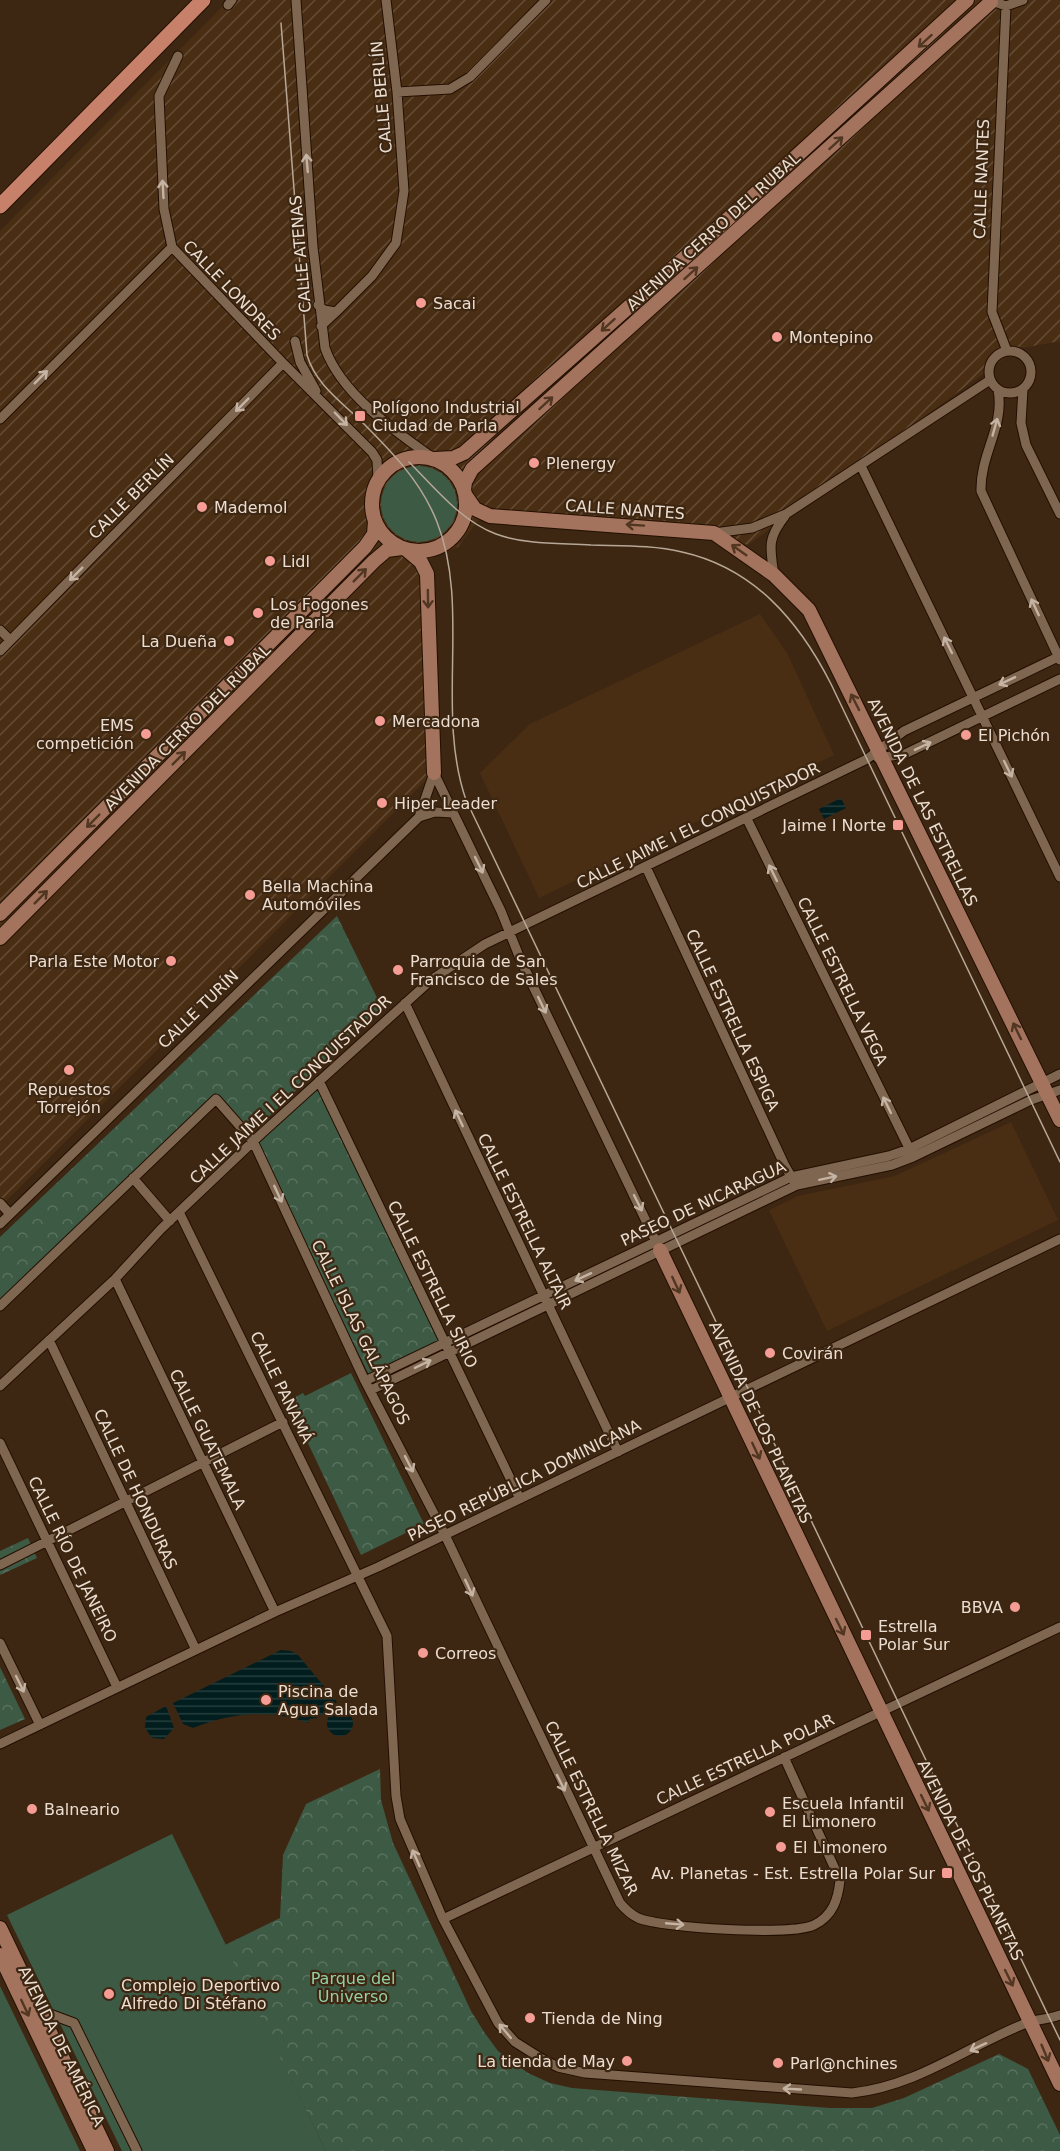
<svg xmlns="http://www.w3.org/2000/svg" width="1060" height="2151" font-family="'DejaVu Sans',sans-serif">
  <defs>
    <pattern id="industrial-furrows" width="10" height="10" patternUnits="userSpaceOnUse" patternTransform="scale(1.5)"><rect width="10" height="10" fill="#4a2e14"/><path d="M-1 1l2-2M0 10L10 0M9 11l2-2" fill="none" stroke="#644c35"/></pattern>
    <pattern id="park-crowns" width="20" height="18" patternUnits="userSpaceOnUse" patternTransform="scale(1.5)"><rect width="20" height="18" fill="#3d5a45"/><path d="M2 6a3 3 0 1 1 6 0M12 15a3 3 0 1 1 6 0" fill="none" stroke="#59715f"/></pattern>
    <pattern id="water-rules" width="6" height="5" patternUnits="userSpaceOnUse" patternTransform="scale(1.5)"><rect width="6" height="5" fill="#011d1d"/><path d="M0 2.5h6" fill="none" stroke="#263d3d"/></pattern>
  </defs>
  <rect width="100%" height="100%" fill="#3d2712"/>
  <path fill="#4a2e14" d="M760 614 787 653 834 755 539 898 480 773 530 724Z
    M1011 1122 1058 1220 827 1331 769 1210 798 1196 895 1176Z"/>
  <path fill="url(#industrial-furrows)" d="M229 0H1060V341L1017 349 748 545 705 534 480 518 458 547 429 559 441 765 0 1207V231Z"/>
  <path fill="#3d5a45" d="M381 504a38 38 0 1 1 76 0a38 38 0 1 1-76 0Z
    M172 1834 326 2151H122L7 1915Z
    M0 1986 80 2151H0Z"/>
  <path fill="url(#park-crowns)" d="M337 916 382 1008 252 1133 215 1093 0 1301V1237Z
    M319 1083 444 1344 371 1379 254 1141Z
    M351 1373 424 1524 361 1555 288 1401 303 1393 305 1396Z
    M28 1538 37 1558 0 1575V1551Z
    M0 1667 25 1719 0 1730Z
    M380 1769 381 1800 393 1843 471 2011 484 2032 498 2051 528 2073 550 2083 572 2088 830 2108H872L904 2098 999 2054 1028 2069 1060 2135V2151H326L225 1945 280 1918 283 1855 306 1804Z"/>
  <path fill="url(#water-rules)" d="M841 798 846 808 824 819 819 809Z
    M281 1650 291 1651 298 1655 337 1702 317 1718 309 1719 308 1723C269 1708 231 1713 193 1728L183 1724 173 1703Z
    M166 1706 174 1728 164 1739 152 1738 145 1728 146 1717Z
    M327 1723a13 13 0 1 1 26 0a13 13 0 1 1-26 0Z"/>
  <g fill="none" stroke-linecap="round" stroke-linejoin="round">
    <g stroke="#230f00" stroke-width="11">
      <path id="street" d="M296 0 313 247 325 348C341 394 395 431 433 458
        M989 0 1006 6 1023 0
        M228 5 232 0
        M1006 6 992 312 1007 351
        M397 92 450 89 470 77 546 0
        M172 247 164 209 159 96 178 56
        M318 305 324 310 336 312 321 326
        M336 312 372 276 396 243 404 191 397 92 386 0
        M295 341 300 362 316 391
        M989 372a21 21 0 1 1 42 0a21 21 0 1 1-42 0Z
        M1023 389 1021 423 1026 445 1060 514
        M998 390C1005 426 980 454 981 491L1060 660
        M0 419 172 247 283 363 372 452 377 460 378 479
        M861 466 1060 877
        M714 533 752 528 786 514 990 380
        M774 575C770 547 767 539 785 516
        M0 630 10 640
        M0 651 283 363
        M878 758 905 754 1060 679
        M434 773 501 911 521 961 659 1248
        M419 817 434 773
        M747 819 911 1152
        M646 867 784 1164 793 1180
        M405 1003 618 1452
        M319 1081 520 1499
        M133 1178 170 1221
        M0 1203 10 1214
        M179 1212 387 1636 396 1796 400 1819 443 1919 498 2023 515 2042 542 2059 558 2067 585 2073 852 2093C918 2086 969 2045 1029 2022 1039 2019 1050 2019 1060 2015
        M0 1224 419 817 435 812 453 813
        M115 1279 275 1612
        M0 1306 216 1099 253 1141 365 1381 445 1535 620 1903C625 1909 630 1914 638 1918 662 1928 792 1936 814 1925 833 1916 838 1899 840 1880L784 1757
        M49 1340 196 1650
        M365 1381 791 1177 889 1156 909 1149 1060 1074
        M0 1386 115 1279 161 1229 261 1134 431 980 485 944 867 759 904 731 1060 656
        M371 1390 797 1185 892 1165 913 1157 1031 1100 1060 1090
        M0 1443 117 1687
        M0 1565 283 1422
        M0 1643 40 1725
        M0 1744 275 1612 378 1567 1060 1239
        M443 1919 1060 1627
        M39 2010 74 2023 137 2151"/>
    </g>
    <g stroke="#230f00" stroke-width="16">
      <path id="secondary" d="M372 504a47 47 0 1 1 94 0a47 47 0 1 1-94 0Z
        M435 459 453 458 464 453 719 227 967 0
        M464 490 465 482 472 469 991 2
        M466 496 475 509 490 516 714 533 774 575 809 610 1060 1120
        M408 551 421 562 427 574 434 773
        M0 914 365 547 374 534 375 521
        M0 938 374 561 387 550 402 548
        M660 1250 1060 2084
        M0 1928 107 2151
        M0 1955 94 2151"/>
    </g>
    <g stroke="#230f00" stroke-width="17">
      <path id="primary" d="M0 206 203 0"/>
    </g>
    <use href="#street" stroke="#7f6650" stroke-width="9"/>
    <use href="#secondary" stroke="#a3735d" stroke-width="14"/>
    <use href="#primary" stroke="#c78069" stroke-width="15"/>
    <path stroke="#b7a797" stroke-width="1.5" d="M281 23 307 355C315 383 340 401 361 421 391 451 421 481 437 522 471 608 435 710 466 800L1060 2040
      M409 462C435 488 461 521 496 534 526 545 560 543 591 545 622 546 653 545 682 552 754 568 799 621 831 684L1060 1162"/>
  </g>
  <defs><path id="oneway-shaft" d="M-6 0H5M1.5-3L5.5 0L1.5 3" fill="none" stroke-width="1.6" stroke-linecap="round" stroke-linejoin="round" transform="scale(1.5)"/></defs>
  <g stroke="#513621">
    <use href="#oneway-shaft" transform="translate(925 41) rotate(138)"/>
    <use href="#oneway-shaft" transform="translate(836 143) rotate(-42)"/>
    <use href="#oneway-shaft" transform="translate(691 273) rotate(-42)"/>
    <use href="#oneway-shaft" transform="translate(608 325) rotate(138)"/>
    <use href="#oneway-shaft" transform="translate(546 403) rotate(-42)"/>
    <use href="#oneway-shaft" transform="translate(635 525) rotate(-176)"/>
    <use href="#oneway-shaft" transform="translate(739 550) rotate(-145)"/>
    <use href="#oneway-shaft" transform="translate(360 575) rotate(-45)"/>
    <use href="#oneway-shaft" transform="translate(428 599) rotate(89)"/>
    <use href="#oneway-shaft" transform="translate(855 702) rotate(-117)"/>
    <use href="#oneway-shaft" transform="translate(179 758) rotate(-45)"/>
    <use href="#oneway-shaft" transform="translate(93 821) rotate(135)"/>
    <use href="#oneway-shaft" transform="translate(41 897) rotate(-45)"/>
    <use href="#oneway-shaft" transform="translate(1017 1031) rotate(-116)"/>
    <use href="#oneway-shaft" transform="translate(676 1285) rotate(65)"/>
    <use href="#oneway-shaft" transform="translate(756 1451) rotate(65)"/>
    <use href="#oneway-shaft" transform="translate(840 1627) rotate(64)"/>
    <use href="#oneway-shaft" transform="translate(925 1803) rotate(64)"/>
    <use href="#oneway-shaft" transform="translate(1009 1978) rotate(64)"/>
    <use href="#oneway-shaft" transform="translate(25 2008) rotate(65)"/>
    <use href="#oneway-shaft" transform="translate(1045 2053) rotate(67)"/>
  </g>
  <g stroke="#c5b3a3">
    <use href="#oneway-shaft" transform="translate(307 163) rotate(-95)"/>
    <use href="#oneway-shaft" transform="translate(163 189) rotate(-93)"/>
    <use href="#oneway-shaft" transform="translate(41 377) rotate(-45)"/>
    <use href="#oneway-shaft" transform="translate(242 405) rotate(135)"/>
    <use href="#oneway-shaft" transform="translate(341 419) rotate(46)"/>
    <use href="#oneway-shaft" transform="translate(995 427) rotate(-74)"/>
    <use href="#oneway-shaft" transform="translate(76 574) rotate(135)"/>
    <use href="#oneway-shaft" transform="translate(1035 607) rotate(-115)"/>
    <use href="#oneway-shaft" transform="translate(948 645) rotate(-116)"/>
    <use href="#oneway-shaft" transform="translate(1007 681) rotate(155)"/>
    <use href="#oneway-shaft" transform="translate(923 746) rotate(-26)"/>
    <use href="#oneway-shaft" transform="translate(1008 769) rotate(64)"/>
    <use href="#oneway-shaft" transform="translate(479 865) rotate(64)"/>
    <use href="#oneway-shaft" transform="translate(773 873) rotate(-116)"/>
    <use href="#oneway-shaft" transform="translate(542 1005) rotate(64)"/>
    <use href="#oneway-shaft" transform="translate(887 1105) rotate(-116)"/>
    <use href="#oneway-shaft" transform="translate(459 1118) rotate(-115)"/>
    <use href="#oneway-shaft" transform="translate(828 1178) rotate(-12)"/>
    <use href="#oneway-shaft" transform="translate(278 1194) rotate(65)"/>
    <use href="#oneway-shaft" transform="translate(638 1203) rotate(63)"/>
    <use href="#oneway-shaft" transform="translate(583 1277) rotate(155)"/>
    <use href="#oneway-shaft" transform="translate(423 1364) rotate(-26)"/>
    <use href="#oneway-shaft" transform="translate(409 1464) rotate(63)"/>
    <use href="#oneway-shaft" transform="translate(469 1588) rotate(65)"/>
    <use href="#oneway-shaft" transform="translate(20 1684) rotate(64)"/>
    <use href="#oneway-shaft" transform="translate(561 1783) rotate(64)"/>
    <use href="#oneway-shaft" transform="translate(416 1858) rotate(-114)"/>
    <use href="#oneway-shaft" transform="translate(675 1924) rotate(5)"/>
    <use href="#oneway-shaft" transform="translate(505 2031) rotate(-130)"/>
    <use href="#oneway-shaft" transform="translate(978 2047) rotate(155)"/>
    <use href="#oneway-shaft" transform="translate(792 2089) rotate(-177)"/>
  </g>
  <g fill="#f59c94" stroke="#3d2712" stroke-width="2">
    <circle cx="421" cy="303" r="6"/>
    <circle cx="777" cy="337" r="6"/>
    <rect x="354" y="410" width="12" height="12" rx="3"/>
    <circle cx="534" cy="463" r="6"/>
    <circle cx="202" cy="507" r="6"/>
    <circle cx="270" cy="561" r="6"/>
    <circle cx="258" cy="613" r="6"/>
    <circle cx="229" cy="641" r="6"/>
    <circle cx="380" cy="721" r="6"/>
    <circle cx="146" cy="734" r="6"/>
    <circle cx="966" cy="735" r="6"/>
    <circle cx="382" cy="803" r="6"/>
    <rect x="892" y="819" width="12" height="12" rx="3"/>
    <circle cx="250" cy="895" r="6"/>
    <circle cx="171" cy="961" r="6"/>
    <circle cx="398" cy="970" r="6"/>
    <circle cx="69" cy="1070" r="6"/>
    <circle cx="770" cy="1353" r="6"/>
    <circle cx="1015" cy="1607" r="6"/>
    <rect x="860" y="1629" width="12" height="12" rx="3"/>
    <circle cx="423" cy="1653" r="6"/>
    <circle cx="266" cy="1700" r="6"/>
    <circle cx="32" cy="1809" r="6"/>
    <circle cx="770" cy="1812" r="6"/>
    <circle cx="781" cy="1847" r="6"/>
    <rect x="941" y="1867" width="12" height="12" rx="3"/>
    <circle cx="109" cy="1994" r="6"/>
    <circle cx="530" cy="2018" r="6"/>
    <circle cx="627" cy="2061" r="6"/>
    <circle cx="778" cy="2063" r="6"/>
  </g>
  <g text-anchor="middle" stroke-width="4.5" stroke-linejoin="round" paint-order="stroke">
    <g font-size="16" fill="#ebddd0" stroke="#3d2712">
      <text transform="translate(381 97) rotate(-95)" y="6">CALLE BERLÍN</text>
      <text transform="translate(981 179) rotate(-88)" y="6">CALLE NANTES</text>
      <text transform="translate(713 231) rotate(-42)" y="6">AVENIDA CERRO DEL RUBAL</text>
      <text transform="translate(300 254) rotate(-95)" y="6">CALLE ATENAS</text>
      <text transform="translate(232 290) rotate(46)" y="6">CALLE LONDRES</text>
      <text transform="translate(131 496) rotate(-45)" y="6">CALLE BERLÍN</text>
      <text transform="translate(625 509) rotate(4)" y="6">CALLE NANTES</text>
      <text transform="translate(187 727) rotate(-45)" y="6">AVENIDA CERRO DEL RUBAL</text>
      <text transform="translate(923 802) rotate(64)" y="6">AVENIDA DE LAS ESTRELLAS</text>
      <text transform="translate(698 825) rotate(-26)" y="6">CALLE JAIME I EL CONQUISTADOR</text>
      <text transform="translate(843 981) rotate(64)" y="6">CALLE ESTRELLA VEGA</text>
      <text transform="translate(198 1009) rotate(-44)" y="6">CALLE TURÍN</text>
      <text transform="translate(733 1020) rotate(65)" y="6">CALLE ESTRELLA ESPIGA</text>
      <text transform="translate(290 1089) rotate(-43)" y="6">CALLE JAIME I EL CONQUISTADOR</text>
      <text transform="translate(703 1203) rotate(-25)" y="6">PASEO DE NICARAGUA</text>
      <text transform="translate(525 1221) rotate(64)" y="6">CALLE ESTRELLA ALTAIR</text>
      <text transform="translate(433 1284) rotate(64)" y="6">CALLE ESTRELLA SIRIO</text>
      <text transform="translate(361 1332) rotate(64)" y="6">CALLE ISLAS GALÁPAGOS</text>
      <text transform="translate(282 1387) rotate(64)" y="6">CALLE PANAMÁ</text>
      <text transform="translate(761 1422) rotate(65)" y="6">AVENIDA DE LOS PLANETAS</text>
      <text transform="translate(208 1439) rotate(64)" y="6">CALLE GUATEMALA</text>
      <text transform="translate(524 1480) rotate(-26)" y="6">PASEO REPÚBLICA DOMINICANA</text>
      <text transform="translate(136 1489) rotate(65)" y="6">CALLE DE HONDURAS</text>
      <text transform="translate(73 1559) rotate(64)" y="6">CALLE RÍO DE JANEIRO</text>
      <text transform="translate(745 1759) rotate(-25)" y="6">CALLE ESTRELLA POLAR</text>
      <text transform="translate(592 1808) rotate(64)" y="6">CALLE ESTRELLA MIZAR</text>
      <text transform="translate(971 1860) rotate(64)" y="6">AVENIDA DE LOS PLANETAS</text>
      <text transform="translate(62 2046) rotate(64)" y="6">AVENIDA DE AMÉRICA</text>
    </g>
    <g font-size="16" fill="#ebddd0" stroke="#3d2712" text-anchor="start">
      <text x="433" y="309">Sacai</text>
      <text x="789" y="343">Montepino</text>
      <text x="372" y="413">Polígono Industrial<tspan x="372" dy="18">Ciudad de Parla</tspan></text>
      <text x="546" y="469">Plenergy</text>
      <text x="214" y="513">Mademol</text>
      <text x="282" y="567">Lidl</text>
      <text x="270" y="610">Los Fogones<tspan x="270" dy="18">de Parla</tspan></text>
      <text x="217" y="647" text-anchor="end">La Dueña</text>
      <text x="392" y="727">Mercadona</text>
      <text x="134" y="731" text-anchor="end">EMS<tspan x="134" dy="18">competición</tspan></text>
      <text x="978" y="741">El Pichón</text>
      <text x="394" y="809">Hiper Leader</text>
      <text x="886" y="831" text-anchor="end">Jaime I Norte</text>
      <text x="262" y="892">Bella Machina<tspan x="262" dy="18">Automóviles</tspan></text>
      <text x="159" y="967" text-anchor="end">Parla Este Motor</text>
      <text x="410" y="967">Parroquia de San<tspan x="410" dy="18">Francisco de Sales</tspan></text>
      <text x="69" y="1095" text-anchor="middle">Repuestos<tspan x="69" dy="18">Torrejón</tspan></text>
      <text x="782" y="1359">Covirán</text>
      <text x="1003" y="1613" text-anchor="end">BBVA</text>
      <text x="878" y="1632">Estrella<tspan x="878" dy="18">Polar Sur</tspan></text>
      <text x="435" y="1659">Correos</text>
      <text x="278" y="1697">Piscina de<tspan x="278" dy="18">Agua Salada</tspan></text>
      <text x="782" y="1809">Escuela Infantil<tspan x="782" dy="18">El Limonero</tspan></text>
      <text x="44" y="1815">Balneario</text>
      <text x="793" y="1853">El Limonero</text>
      <text x="935" y="1879" text-anchor="end">Av. Planetas - Est. Estrella Polar Sur</text>
      <text x="121" y="1991">Complejo Deportivo<tspan x="121" dy="18">Alfredo Di Stéfano</tspan></text>
      <text x="542" y="2024">Tienda de Ning</text>
      <text x="615" y="2067" text-anchor="end">La tienda de May</text>
      <text x="790" y="2069">Parl@nchines</text>
    </g>
    <g font-size="16" fill="#93d0a4" stroke="#3d2712">
      <text x="353" y="1984">Parque del<tspan x="353" dy="18">Universo</tspan></text>
    </g>
  </g>
</svg>
